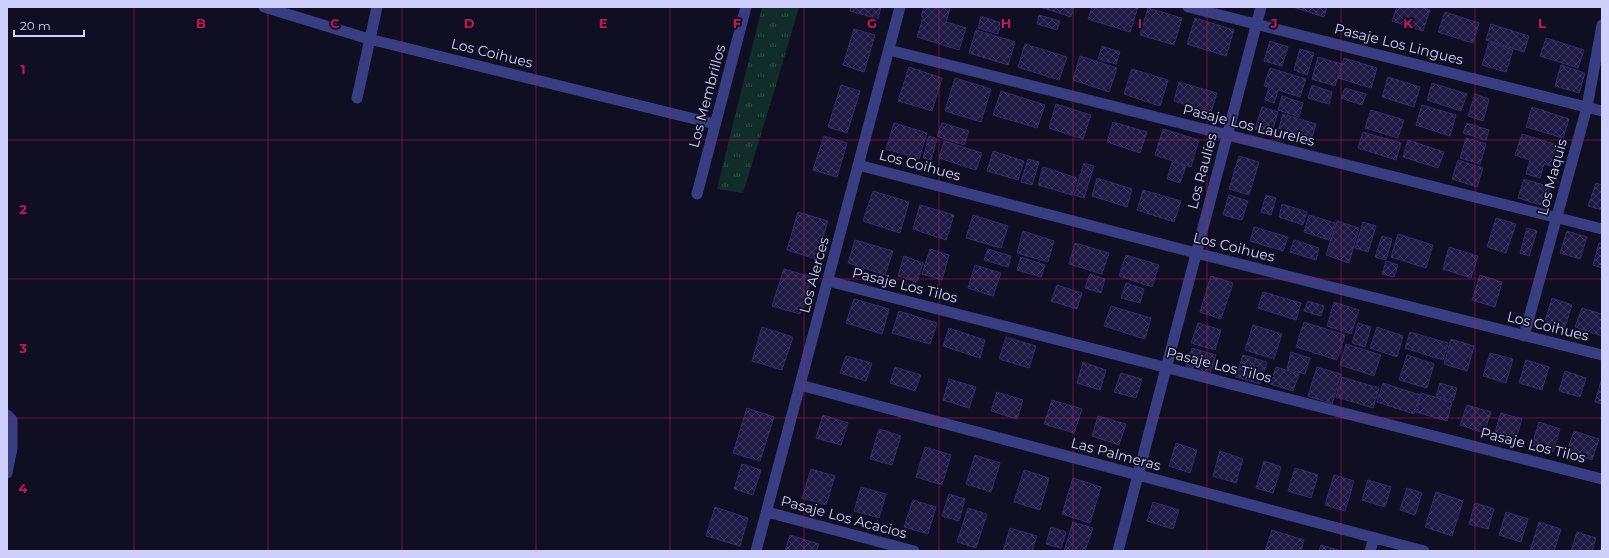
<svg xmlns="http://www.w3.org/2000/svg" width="1609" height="558" font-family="Montserrat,sans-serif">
  <defs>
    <pattern id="park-tufts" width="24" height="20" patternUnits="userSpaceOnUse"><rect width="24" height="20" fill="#112d29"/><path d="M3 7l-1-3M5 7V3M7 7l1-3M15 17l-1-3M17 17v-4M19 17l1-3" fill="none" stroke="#334a49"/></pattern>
    <pattern id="building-cross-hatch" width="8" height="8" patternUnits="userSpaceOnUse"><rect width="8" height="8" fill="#1e1a43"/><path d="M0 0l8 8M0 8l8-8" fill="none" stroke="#3e3a5f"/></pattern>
  </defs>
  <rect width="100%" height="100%" fill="#0f0e23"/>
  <path fill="url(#park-tufts)" d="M762 7H799L774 92 743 193 717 189Z"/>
  <path fill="url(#building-cross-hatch)" stroke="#332c6f" d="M851 7H881L878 19 850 11Z
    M924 7H945L950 8 946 22 966 28 959 50 917 37 923 17 921 16Z
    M1040 7H1074L1071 17Z
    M1092 7H1138L1130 32 1088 19Z
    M1293 7H1327L1324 17Z
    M1397 7H1422L1430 10 1423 31 1392 21Z
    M1148 8 1182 18 1174 45 1140 35Z
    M1445 12 1479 23 1473 43 1438 32Z
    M1039 15 1060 21 1057 30 1037 24Z
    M981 16 1001 23 998 34 978 28Z
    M1195 18 1234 30 1226 56 1187 44Z
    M1491 24 1529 36 1524 52 1486 40Z
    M854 29 875 35 864 72 843 65Z
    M976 30 1015 42 1008 65 969 53Z
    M1546 38 1584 50 1578 68 1540 56Z
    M1270 41 1288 47 1282 66 1264 61Z
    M1489 42 1513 50 1506 72 1482 65Z
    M1025 44 1067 57 1059 80 1018 67Z
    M1102 46 1120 52 1116 64 1098 59Z
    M1300 49 1314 53 1307 75 1294 70Z
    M1080 56 1117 68 1109 92 1073 80Z
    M1318 57 1342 64 1335 86 1312 79Z
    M1344 58 1377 68 1371 88 1338 78Z
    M1561 65 1585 73 1579 93 1555 86Z
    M909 67 942 78 932 111 898 101Z
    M1270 68 1306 79 1300 97 1278 90 1274 103 1265 100 1269 87 1264 86Z
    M1132 69 1168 80 1160 106 1124 94Z
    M1388 77 1420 87 1414 107 1382 97Z
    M955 78 991 89 981 122 945 111Z
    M1179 82 1217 93 1211 112 1174 101Z
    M1432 83 1467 94 1461 111 1427 100Z
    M841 85 860 91 847 133 828 127Z
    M1312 85 1332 92 1329 104 1308 98Z
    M1345 88 1366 94 1362 105 1341 98Z
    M1001 91 1045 105 1037 128 993 115Z
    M1475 94 1489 99 1483 121 1468 116Z
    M1282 96 1303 103 1299 117 1278 110Z
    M1056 104 1091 115 1083 139 1049 128Z
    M1422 105 1456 115 1450 136 1416 125Z
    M1262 107 1278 112 1271 135 1255 129Z
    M1532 107 1569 119 1563 138 1526 127Z
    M1371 110 1404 120 1398 138 1365 128Z
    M1283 114 1316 124 1311 141 1278 131Z
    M1113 122 1147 132 1140 153 1107 142Z
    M894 123 927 133 919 159 886 149Z
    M942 123 969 131 964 145 937 136Z
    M1467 123 1489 130 1486 140 1463 133Z
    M1163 129 1199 140 1191 167 1155 155Z
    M1363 132 1401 143 1396 160 1358 148Z
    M1522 134 1560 146 1554 167 1544 164 1540 178 1526 174 1530 160 1515 155Z
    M824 136 847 143 837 177 813 170Z
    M929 136 937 139 931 160 923 158Z
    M1466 138 1486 144 1480 164 1460 158Z
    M1408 140 1444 152 1438 168 1403 157Z
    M944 141 982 153 976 170 939 158Z
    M993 151 1024 161 1018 180 987 171Z
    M1239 156 1259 162 1249 195 1229 189Z
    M1028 159 1039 162 1032 185 1021 182Z
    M1458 160 1483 168 1477 187 1452 179Z
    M1172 162 1186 166 1180 183 1167 179Z
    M1084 163 1094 166 1084 198 1074 195Z
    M1043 167 1077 178 1072 195 1038 185Z
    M1097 178 1132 189 1127 207 1092 196Z
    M1524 179 1550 187 1544 206 1518 198Z
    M1596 183 1602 185V210L1588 206Z
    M1143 190 1181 201 1174 222 1137 210Z
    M873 191 909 202 900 233 863 221Z
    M1229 195 1248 201 1242 220 1223 215Z
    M1266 195 1276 198 1271 215 1261 212Z
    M1282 204 1307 212 1303 225 1279 217Z
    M920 205 954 215 946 240 913 229Z
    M798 212 828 221 816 259 787 250Z
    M973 215 1008 226 1001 248 966 238Z
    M1309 215 1335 223 1329 240 1304 232Z
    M1496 218 1516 224 1506 253 1487 247Z
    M1337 221 1359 228 1349 263 1326 255Z
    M1363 222 1376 226 1368 252 1355 248Z
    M1254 227 1288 237 1283 251 1250 241Z
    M1527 228 1537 231 1529 256 1520 253Z
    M1023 231 1054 241 1048 262 1017 253Z
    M1567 231 1587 237 1580 259 1560 253Z
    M1398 234 1433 245 1426 268 1391 257Z
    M1382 236 1392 239 1386 260 1375 257Z
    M855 240 893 251 885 275 848 263Z
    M1294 240 1319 248 1316 260 1290 252Z
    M1075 243 1109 253 1102 274 1069 264Z
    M1599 243 1602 244V268L1593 265Z
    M1449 247 1478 256 1471 278 1443 269Z
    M930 249 949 255 942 280 922 274Z
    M988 249 1011 256 1008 267 984 260Z
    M1126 255 1159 265 1152 287 1119 276Z
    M904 256 923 263 917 282 898 276Z
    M1021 257 1045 265 1041 277 1017 270Z
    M1386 261 1398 265 1394 277 1382 274Z
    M975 265 1001 273 993 296 968 288Z
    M784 269 812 277 800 314 772 306Z
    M1090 274 1105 279 1101 293 1085 288Z
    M1480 275 1502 282 1495 307 1472 300Z
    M1211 276 1233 283 1221 319 1200 312Z
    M1126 283 1144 289 1140 303 1121 298Z
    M1057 285 1082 293 1077 309 1051 301Z
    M1263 292 1301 303 1296 320 1258 308Z
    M1552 298 1572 305 1565 327 1545 321Z
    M854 299 889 309 882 334 846 323Z
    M1308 301 1324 306 1321 316 1304 311Z
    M1334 302 1359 310 1351 334 1327 326Z
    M1111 306 1151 318 1145 339 1104 326Z
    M1582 308 1602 314V336L1575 327Z
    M899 311 937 323 930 344 892 333Z
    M1304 322 1345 335 1337 360 1296 347Z
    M1198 323 1221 330 1215 350 1191 343Z
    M1358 323 1371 327 1365 347 1352 343Z
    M1253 325 1282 334 1274 359 1245 350Z
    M762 327 793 337 782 370 752 361Z
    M1377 327 1403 336 1397 357 1370 348Z
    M949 328 985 340 980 358 943 346Z
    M1410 332 1448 343 1443 360 1405 348Z
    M1006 337 1036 346 1029 368 999 359Z
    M1451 339 1474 346 1467 371 1444 364Z
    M1346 344 1381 355 1374 376 1340 365Z
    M1192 348 1216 355 1210 374 1186 367Z
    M1291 352 1310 358 1305 374 1287 369Z
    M1490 353 1513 359 1506 383 1483 376Z
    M1243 355 1267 362 1260 384 1236 377Z
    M1407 355 1434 364 1427 388 1399 380Z
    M846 356 872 363 866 381 840 373Z
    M1526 360 1549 367 1542 390 1519 383Z
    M1083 362 1106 370 1100 390 1077 383Z
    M895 367 921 375 915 391 890 383Z
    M1276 367 1299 374 1293 391 1270 384Z
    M1317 367 1341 374 1332 404 1308 396Z
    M1565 371 1586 378 1580 397 1559 391Z
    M1121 373 1142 379 1136 398 1114 392Z
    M1342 377 1379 388 1373 408 1336 397Z
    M949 379 976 387 969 408 943 400Z
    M1601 381H1602V404L1595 402Z
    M1383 383 1420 395 1414 414 1377 402Z
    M1440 383 1457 388 1453 401 1436 396Z
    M997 392 1023 400 1017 419 991 411Z
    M1421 393 1452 402 1447 421 1416 412Z
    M1052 400 1082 409 1074 433 1044 424Z
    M1467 405 1491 412 1484 433 1460 425Z
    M747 408 774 417 760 461 733 453Z
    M1501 413 1522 419 1516 439 1495 432Z
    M823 415 848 423 841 445 816 438Z
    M1098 416 1126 424 1119 445 1092 436Z
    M1539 422 1560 429 1553 452 1532 445Z
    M879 429 901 436 892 465 870 459Z
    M1574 431 1599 439 1592 460 1567 452Z
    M1176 443 1197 450 1190 473 1169 466Z
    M925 447 951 455 942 485 916 477Z
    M1220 451 1243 459 1236 483 1213 476Z
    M975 455 1000 463 991 492 966 484Z
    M1264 461 1281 467 1273 493 1256 488Z
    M742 464 761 470 753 495 734 489Z
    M1295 468 1318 475 1311 498 1288 491Z
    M811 469 835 476 826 505 802 498Z
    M1024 470 1049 478 1040 510 1014 502Z
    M1334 475 1354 481 1345 511 1325 505Z
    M1073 478 1101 487 1090 523 1062 514Z
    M1368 480 1391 487 1385 507 1362 500Z
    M861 487 886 494 879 518 854 511Z
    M1407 488 1422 493 1415 515 1400 510Z
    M1436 492 1463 501 1452 536 1425 527Z
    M949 494 965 499 959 521 942 516Z
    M913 500 936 507 928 534 904 527Z
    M1153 502 1179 510 1173 529 1147 521Z
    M1475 503 1494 509 1488 529 1469 524Z
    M715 507 748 518 740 546 706 536Z
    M968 508 987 514 976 548 957 542Z
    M1506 512 1528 519 1521 542 1499 535Z
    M1073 522 1093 528 1085 551H1064Z
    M1539 522 1561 529 1554 551H1530Z
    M1051 527 1066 532 1061 548 1046 544Z
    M1010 528 1037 536 1032 551H1003Z
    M1272 530 1304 540 1301 551H1265Z
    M1577 532 1596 538 1592 551H1571Z
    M790 535 819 544 816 551H785Z
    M1321 545 1342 551H1319Z"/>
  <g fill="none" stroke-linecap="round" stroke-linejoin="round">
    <path stroke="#393d81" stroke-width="11" d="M264 7 369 39 715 124
      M1188 7 1602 111
      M889 50 1602 229
      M357 98 377 7
      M858 165 1196 253 1602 355
      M697 194 746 7
      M828 281 1602 479
      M1524 336 1587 107 1602 25
      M800 385 1424 551
      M7 415 12 420V448L7 473
      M767 512 914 551
      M756 551 900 7
      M1118 551 1261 7
      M1370 551 1374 538"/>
  </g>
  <path fill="none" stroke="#c2185b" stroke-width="1" stroke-opacity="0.55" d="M134 7V551M268 7V551M402 7V551M536 7V551M670 7V551M804 7V551M939 7V551M1073 7V551M1207 7V551M1341 7V551M1475 7V551M7 140H1602M7 279H1602M7 418H1602"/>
  <g text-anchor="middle" stroke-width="3.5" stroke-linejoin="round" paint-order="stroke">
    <g font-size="14" fill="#d0d0ff" stroke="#0f0e23">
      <text transform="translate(1399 44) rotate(14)" y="5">Pasaje Los Lingues</text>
      <text transform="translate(492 53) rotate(14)" y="5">Los Coihues</text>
      <text transform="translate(707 96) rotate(-75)" y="5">Los Membrillos</text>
      <text transform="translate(1249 125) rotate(14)" y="5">Pasaje Los Laureles</text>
      <text transform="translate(920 165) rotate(15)" y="5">Los Coihues</text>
      <text transform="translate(1202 171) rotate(-75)" y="5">Los Raulíes</text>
      <text transform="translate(1552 177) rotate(-75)" y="5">Los Maquis</text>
      <text transform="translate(1234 247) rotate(14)" y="5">Los Coihues</text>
      <text transform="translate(814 275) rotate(-75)" y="5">Los Alerces</text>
      <text transform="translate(905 285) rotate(14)" y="5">Pasaje Los Tilos</text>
      <text transform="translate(1548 326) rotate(14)" y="5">Los Coihues</text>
      <text transform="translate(1219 365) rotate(14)" y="5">Pasaje Los Tilos</text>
      <text transform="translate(1533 445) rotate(14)" y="5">Pasaje Los Tilos</text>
      <text transform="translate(1116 454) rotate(15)" y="5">Las Palmeras</text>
      <text transform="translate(844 517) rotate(15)" y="5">Pasaje Los Acacios</text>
    </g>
  </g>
  <g font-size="13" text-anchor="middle" font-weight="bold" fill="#c2185b" stroke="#0f0e23" stroke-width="3.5" stroke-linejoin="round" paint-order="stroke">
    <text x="201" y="28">B</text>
    <text x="335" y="28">C</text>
    <text x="469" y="28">D</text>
    <text x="603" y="28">E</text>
    <text x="737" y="28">F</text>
    <text x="872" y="28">G</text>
    <text x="1006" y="28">H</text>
    <text x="1140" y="28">I</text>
    <text x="1274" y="28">J</text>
    <text x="1408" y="28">K</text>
    <text x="1542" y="28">L</text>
    <text x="23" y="74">1</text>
    <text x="23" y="214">2</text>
    <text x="23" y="353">3</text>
    <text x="23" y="493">4</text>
  </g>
  <rect width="1609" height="558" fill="none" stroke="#d0d0ff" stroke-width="16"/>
  <path d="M14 30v6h70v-6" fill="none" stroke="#d0d0ff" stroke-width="2"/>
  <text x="20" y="30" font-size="12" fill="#d0d0ff" stroke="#0f0e23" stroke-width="3" paint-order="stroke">20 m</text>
</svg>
